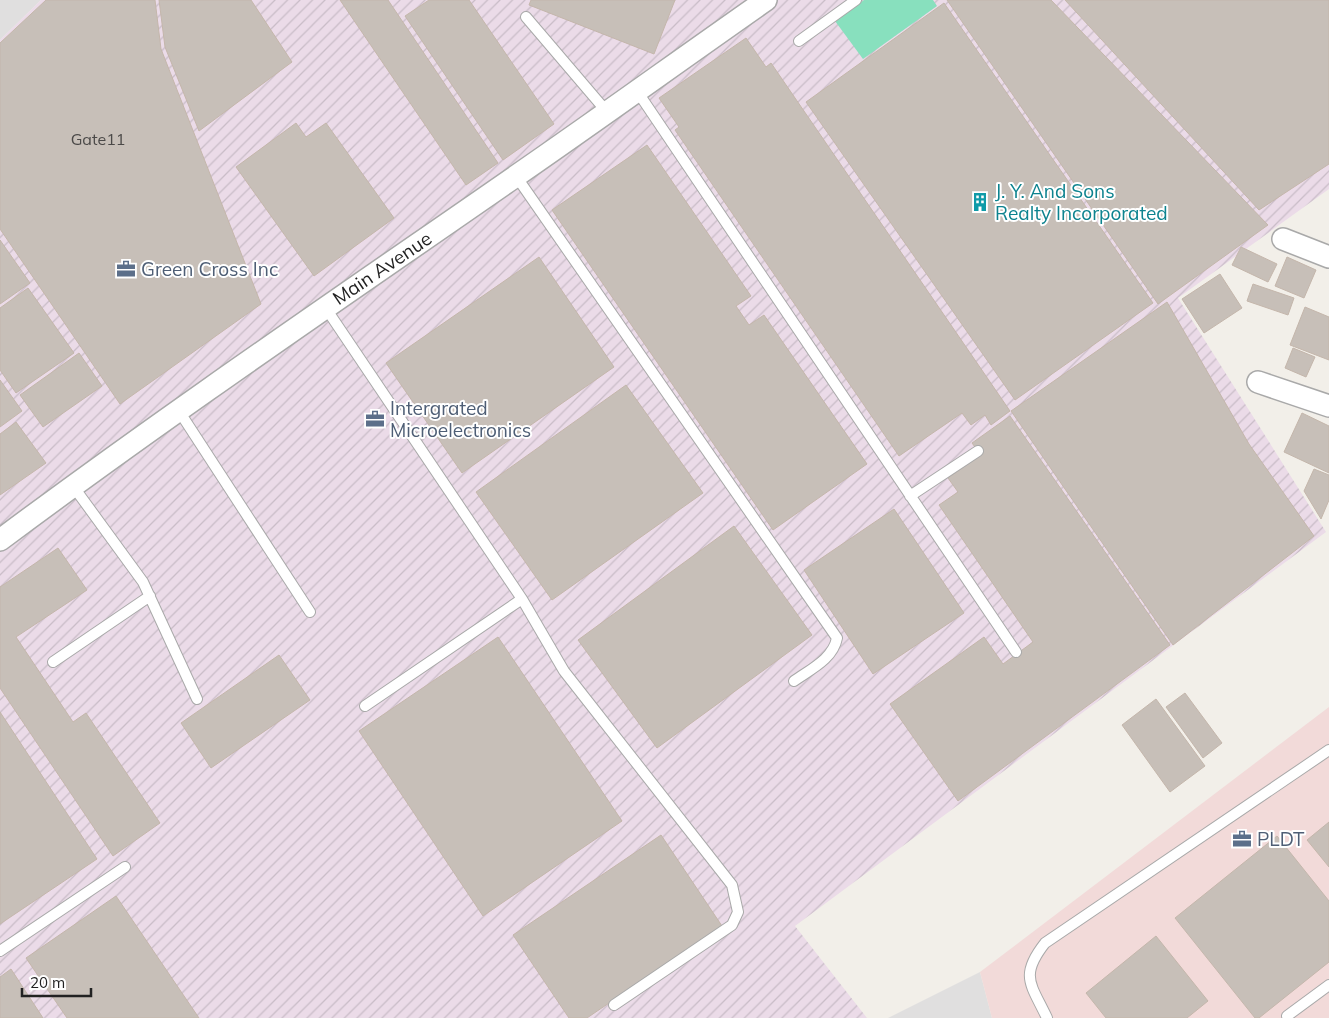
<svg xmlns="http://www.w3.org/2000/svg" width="1329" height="1018" font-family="Mulish,sans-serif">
  <defs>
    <pattern id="industrial-furrows" width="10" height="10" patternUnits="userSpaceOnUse" patternTransform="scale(1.25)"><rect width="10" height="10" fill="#ebdbe8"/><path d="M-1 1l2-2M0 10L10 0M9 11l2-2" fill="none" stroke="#c9bcc7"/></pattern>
  </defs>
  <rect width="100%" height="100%" fill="#f2efe9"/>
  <path fill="#e0dfdf" d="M0 0H41L0 40Z
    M980 972 992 1018H888Z"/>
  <path fill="#f2dad9" d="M1329 707V1018H992L980 972Z"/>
  <path fill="url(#industrial-furrows)" d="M41 0H1329V189L1178 298 1326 532 795 926 867 1018H0V40Z"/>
  <path fill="#88e0be" d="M864 0H933L937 6 863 59 835 21Z"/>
  <path fill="#c7bfb8" stroke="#c4b6ab" d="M46 0H155L161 49 261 304 120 404 0 229V43Z
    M159 0H251L292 62 199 131 165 47Z
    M340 0H388L498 163 466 185Z
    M429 0H469L554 124 503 160 405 16Z
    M531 0H675L654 54 529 5Z
    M947 0H1051L1268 225 1158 304Z
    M1065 0H1329V164L1259 210Z
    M944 3 1153 303 1015 400 806 102Z
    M746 38 766 67 771 63 1010 411 991 425 985 415 971 425 962 413 899 456 675 130 679 127 659 98Z
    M296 123 306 137 326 123 394 218 314 276 236 167Z
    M647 145 751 296 736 306 749 325 764 315 867 464 773 530 552 210Z
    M0 240 30 283 0 304Z
    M1241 247 1277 264 1268 282 1232 265Z
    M539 257 614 367 462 473 386 363Z
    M1287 257 1316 270 1304 298 1275 286Z
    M1220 274 1242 308 1204 333 1182 299Z
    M1253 284 1294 298 1288 315 1247 301Z
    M28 288 74 353 16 393 0 370V308Z
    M1167 302 1249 444 1314 536 1173 645 1011 411Z
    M1305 307 1329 317V360L1290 345Z
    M1293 348 1315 357 1306 377 1285 368Z
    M79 353 102 386 43 427 20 395Z
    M0 380 22 411 0 427Z
    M626 385 703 493 552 600 476 492Z
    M1302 413 1329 426V473L1284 452Z
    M1010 416 1170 645 958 801 890 704 984 637 1003 664 1033 642 939 505 958 492 948 478 981 455 972 443Z
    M16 422 46 463 0 495V434Z
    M1314 469 1329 475V500L1321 519 1304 491Z
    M894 509 964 613 873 674 804 570Z
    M734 526 812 635 657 748 578 640Z
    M58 548 87 590 16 637 73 722 86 713 160 823 113 856 0 688V587Z
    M498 637 622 821 483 916 359 731Z
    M279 655 310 700 211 768 181 723Z
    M1185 693 1222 743 1203 758 1166 707Z
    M1156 699 1205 766 1170 792 1122 725Z
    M0 712 97 859 0 924Z
    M1329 822V867L1307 840Z
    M661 835 722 926 587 1018H569L513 935Z
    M1277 836 1329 901V962L1259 1018H1255L1175 918Z
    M116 896 199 1018H67L26 958Z
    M1156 936 1208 1001 1187 1018H1106L1086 993Z
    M11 969 43 1018H0V977Z"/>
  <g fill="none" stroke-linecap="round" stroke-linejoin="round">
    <g stroke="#a9a9a9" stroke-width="12">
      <path id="lane" d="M526 17 607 112
        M799 41 856 0
        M637 91 1016 652
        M516 176 837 638C833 659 811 669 794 681
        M325 307 522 599 564 671 732 885 738 912 732 925 614 1005
        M179 411 310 612
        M73 486 143 582 197 699
        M910 496 978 451
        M53 662 150 596
        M365 706 522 599
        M0 951 125 867
        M1287 1016 1329 985
        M1047 1018C1031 984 1019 976 1045 943L1329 750"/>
    </g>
    <g stroke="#a9a9a9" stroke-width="24">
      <path id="street" d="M1283 239 1329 257
        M1258 382 1329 406
        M0 540C169 414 343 296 516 176 600 118 683 58 766 0"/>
    </g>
    <use href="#lane" stroke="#fff" stroke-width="10"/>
    <use href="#street" stroke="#fff" stroke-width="21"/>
  </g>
  <defs>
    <g id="building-bare" transform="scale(1.5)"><path d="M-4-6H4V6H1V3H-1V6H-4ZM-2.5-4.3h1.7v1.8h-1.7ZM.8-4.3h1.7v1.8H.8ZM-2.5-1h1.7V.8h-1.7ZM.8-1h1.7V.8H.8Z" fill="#0f9aa8" stroke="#fff" stroke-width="2.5" paint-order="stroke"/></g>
    <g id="office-bare" transform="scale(1.5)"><path d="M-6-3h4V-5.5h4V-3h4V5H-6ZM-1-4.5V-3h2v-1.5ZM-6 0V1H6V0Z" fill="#5c6f8a" stroke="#fff" stroke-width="2.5" paint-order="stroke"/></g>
  </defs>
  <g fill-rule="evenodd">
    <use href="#building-bare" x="980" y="202"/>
    <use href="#office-bare" x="126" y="269"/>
    <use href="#office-bare" x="375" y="419"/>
    <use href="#office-bare" x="1242" y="839"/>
  </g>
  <g text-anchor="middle" stroke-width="4" stroke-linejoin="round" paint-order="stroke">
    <g font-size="16" fill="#4b4948">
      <text x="98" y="145">Gate11</text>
    </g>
    <g font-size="19" fill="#0d838f" stroke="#fff" text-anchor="start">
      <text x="995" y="198">J. Y. And Sons<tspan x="995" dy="22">Realty Incorporated</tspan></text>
    </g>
    <g font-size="19" fill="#222" stroke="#fff">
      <text transform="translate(382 268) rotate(-34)" y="7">Main Avenue</text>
    </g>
    <g font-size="19" fill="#4e5e75" stroke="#fff" text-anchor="start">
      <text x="141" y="276">Green Cross Inc</text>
      <text x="390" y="415">Intergrated<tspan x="390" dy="22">Microelectronics</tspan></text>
      <text x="1257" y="846">PLDT</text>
    </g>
  </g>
  <path d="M22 988v8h69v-8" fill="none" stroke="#222222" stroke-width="2.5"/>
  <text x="30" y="988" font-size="15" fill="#222222" stroke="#ffffff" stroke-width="4" paint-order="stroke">20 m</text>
</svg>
